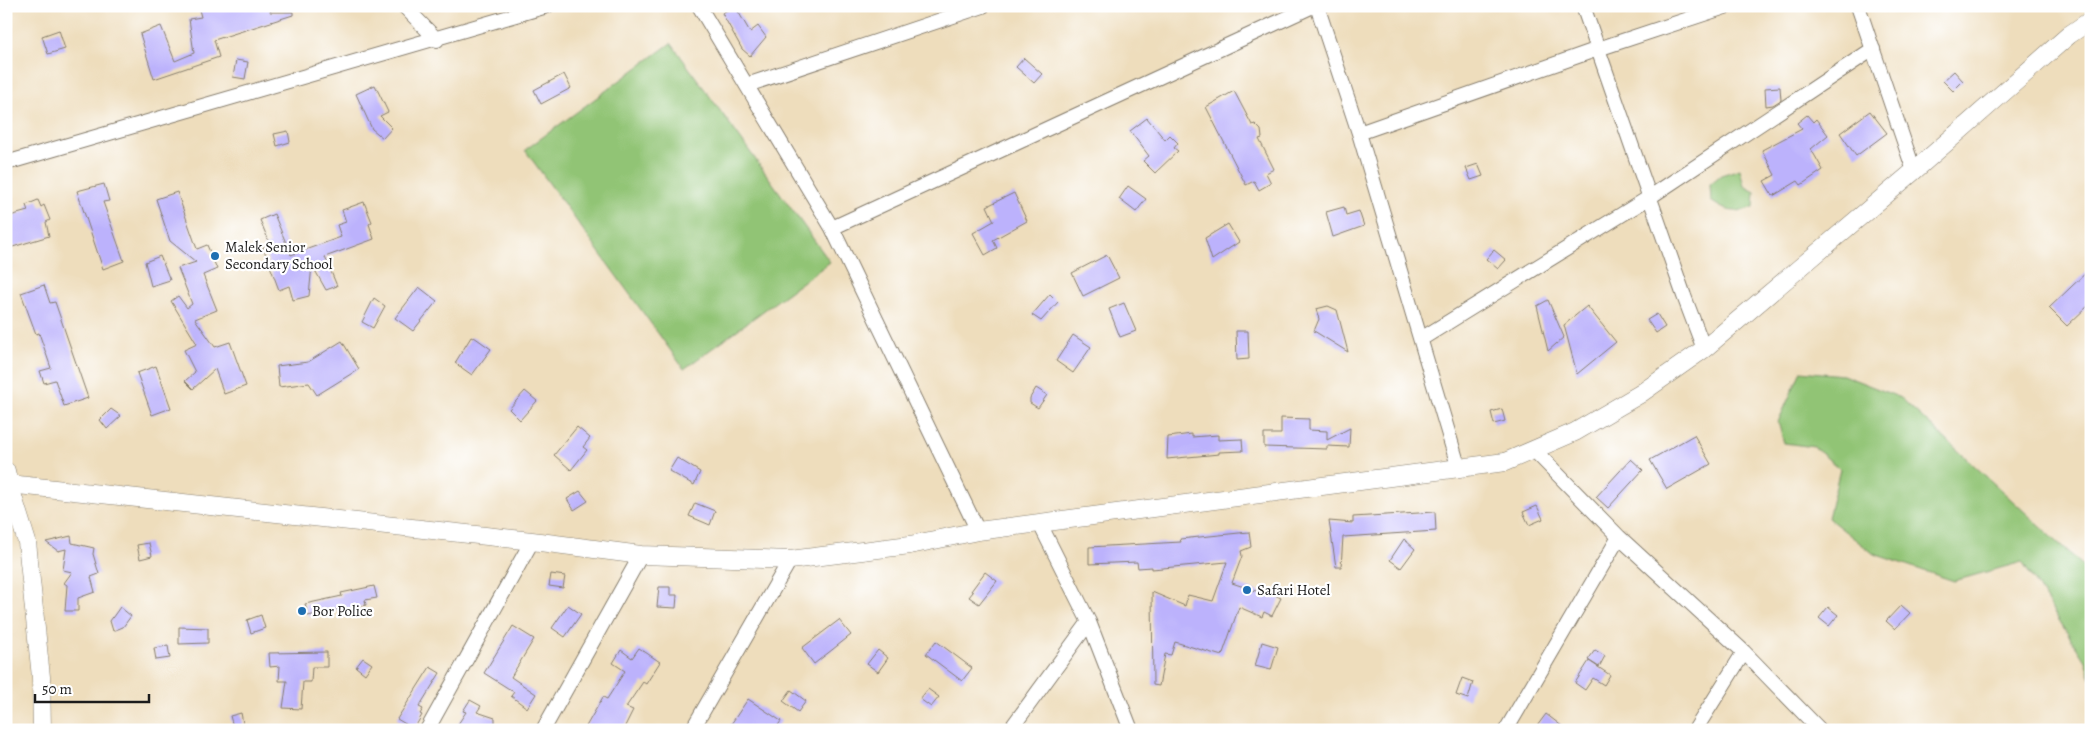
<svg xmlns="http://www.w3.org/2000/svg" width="2097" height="736" font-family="Alegreya,serif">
  <rect width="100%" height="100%" fill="#fff"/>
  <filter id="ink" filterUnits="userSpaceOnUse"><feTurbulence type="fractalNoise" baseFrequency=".02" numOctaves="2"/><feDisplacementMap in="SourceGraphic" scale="10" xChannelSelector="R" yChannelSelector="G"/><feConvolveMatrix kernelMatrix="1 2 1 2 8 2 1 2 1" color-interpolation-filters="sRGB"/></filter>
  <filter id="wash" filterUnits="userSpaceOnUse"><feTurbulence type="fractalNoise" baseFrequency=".0096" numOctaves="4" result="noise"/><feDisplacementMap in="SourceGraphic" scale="20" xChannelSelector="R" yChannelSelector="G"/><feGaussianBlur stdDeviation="1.12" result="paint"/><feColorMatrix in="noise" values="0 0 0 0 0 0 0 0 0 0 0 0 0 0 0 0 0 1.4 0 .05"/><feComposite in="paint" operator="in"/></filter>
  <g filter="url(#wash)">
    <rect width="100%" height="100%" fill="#eeddbc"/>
    <path fill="#91c475" stroke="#567048" d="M671 43 830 262 684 369 525 150Z
      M1740 169 1744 186 1755 192 1754 207C1735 213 1728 213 1711 201L1710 184 1721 175Z
      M1801 371 1843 375 1901 398 2091 573V678L2085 661 2022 562 1954 581 1874 554 1828 518 1840 469 1814 447 1784 443 1778 422Z"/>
    <g id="blocks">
      <path fill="#bcb2fc" d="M198 6H273L270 12H293V15L214 40 219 57 154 79 140 34 161 26 175 61 194 53 189 19 201 17Z
        M735 6 750 32 758 26 766 37 750 56 742 49 722 13Z
        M59 30 65 49 48 54 42 36Z
        M1024 58 1042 74 1034 83 1016 67Z
        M236 60 248 62 245 79 233 77Z
        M1954 71 1963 81 1953 91 1943 81Z
        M564 74 571 88 541 104 534 90Z
        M375 85 388 112 380 116 392 128 383 138 372 129 356 94Z
        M1780 87 1781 100 1773 105 1766 106 1765 88Z
        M1234 91 1252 125 1255 124 1261 130 1262 138 1259 139 1274 169 1266 173 1271 183 1259 190 1254 181 1246 185 1206 107Z
        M1870 111 1887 133 1856 156 1840 133Z
        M1807 115 1813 122 1816 119 1828 135 1811 149 1823 170 1801 185 1798 181 1773 196 1764 181 1775 175 1762 150 1802 129 1797 123Z
        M1147 118 1165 140 1170 135 1178 143 1174 148 1178 151 1155 173 1143 161 1149 156 1130 131Z
        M288 131 290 142 277 146 274 134Z
        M1478 164 1483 176 1471 180 1466 168Z
        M104 184 109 201 103 202 124 261 103 269 77 191Z
        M1128 186 1146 199 1136 212 1119 199Z
        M177 192 197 249 207 245 217 269 203 275 217 310 195 319 215 347 230 342 246 386 224 394 215 369 193 389 185 381 195 372 184 350 197 344 171 301 178 296 187 308 192 304 178 268 196 262 170 241 156 199Z
        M1014 193 1027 221 993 240 997 248 985 255 973 233 994 221 987 206Z
        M38 200 41 207 44 205 50 220 46 222 49 236 6 249V217L28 211 26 205Z
        M364 202 372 222 369 224 374 239 325 257 337 286 326 290 312 265 309 296 293 300 289 286 279 290 263 247 270 244 260 220 274 214 291 255 341 237 337 225 346 222 342 210Z
        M1344 207 1346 215 1359 211 1364 226 1333 237 1326 212Z
        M1228 224 1239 242 1212 260 1205 238Z
        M1494 250 1506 260 1498 269 1486 259Z
        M1107 255 1119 278 1083 296 1072 273Z
        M160 256 170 280 151 286 145 262Z
        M2091 268V303L2067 326 2049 308Z
        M44 285 50 303 55 302 88 398 64 406 55 380 44 383 40 371 51 368 39 333 36 334 21 293Z
        M419 287 437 301 413 331 395 318Z
        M1050 294 1058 302 1041 321 1032 315Z
        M374 298 385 306 373 328 362 322Z
        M1548 300 1564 337 1548 351 1537 306Z
        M1124 303 1136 331 1120 337 1109 309Z
        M1328 306 1337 310 1348 352 1314 331 1319 319 1316 309Z
        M1587 306 1616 342 1577 374 1564 325Z
        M1657 314 1665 327 1656 333 1647 320Z
        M1236 331H1248L1249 359 1237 360Z
        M1073 335 1091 347 1073 373 1056 361Z
        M471 337 473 338 474 337 491 349 472 375 455 363Z
        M342 341 359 369 317 395 309 383 279 387 277 366 308 362Z
        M156 366 171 408 152 415 137 373Z
        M1036 388 1047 395 1038 408 1030 403V398Z
        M525 391 537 401 520 420 509 409Z
        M111 409 121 416 107 429 100 420Z
        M1502 409 1505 421 1494 424 1491 412Z
        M1281 418 1309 419V430L1327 431V440L1350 428 1349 447 1327 446V449L1264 447V434H1281Z
        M577 427 590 438 583 447 587 450 571 470 554 455Z
        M1192 434V437L1218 435V440L1242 439 1243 451 1219 452V454L1167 459 1168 437Z
        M1694 435 1711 464 1667 489 1650 460Z
        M677 458 700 472 694 485 669 471Z
        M1631 459 1643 470 1608 508 1596 497Z
        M580 491 588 501 574 510 567 499Z
        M695 503 715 511 710 525 689 516Z
        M1537 506 1543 519 1529 525 1523 512Z
        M1435 512 1436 531 1343 537 1341 567H1336L1329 521 1353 523V517Z
        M1249 532 1251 547 1241 551 1242 556 1232 583 1262 593 1263 589 1281 598 1272 616 1264 612 1262 617 1239 607 1222 656 1175 642 1171 655 1165 654 1159 686 1153 685 1152 592 1185 606 1188 595 1213 601 1227 562 1152 569V567L1138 568 1137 562 1089 564V547L1181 542 1180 539Z
        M71 536 72 543 94 548 93 554 99 574 91 577 95 592 78 598V611H65L67 585 64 583 72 572 63 570 66 549 58 551 46 542Z
        M1404 539 1415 549 1401 568 1390 560Z
        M149 543 152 556 140 559 137 545Z
        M985 572 997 581 979 604 969 597 973 592 971 591Z
        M551 574 565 576 563 588 549 586Z
        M374 586 377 598 365 600 366 605 342 611V608L308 616 305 604 342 596 341 593Z
        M659 587H670V595H677L676 608 657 607Z
        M568 605 581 614 565 637 552 628Z
        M1901 605 1910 613 1895 629 1886 621Z
        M120 607 131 616 123 627 113 631 110 621Z
        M1828 607 1838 615 1829 626 1819 618Z
        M261 615 265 628 251 633 247 620Z
        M839 620 851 635 814 664 802 648Z
        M513 626 534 639 511 677 536 694 527 708 511 696 514 692 484 673Z
        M179 627 208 628V643L179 644Z
        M936 641 972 668 962 681 926 654Z
        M1262 642 1278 647 1271 670 1255 666Z
        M168 646 170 658 156 660 154 648Z
        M639 648 660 662 646 684 643 682 626 707 633 710 623 730H584L603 697 607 699 625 671 613 663 621 650 632 658Z
        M878 650 888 658 878 672 867 664Z
        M1595 650 1605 656 1599 667 1588 660Z
        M327 652V667H312L311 682H303L301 709 283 708 287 681H279L280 666 270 667 269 653Z
        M363 658 372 664 365 674 356 667Z
        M1589 661 1610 675 1604 685 1593 678 1585 690 1575 683Z
        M430 667 440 673 419 707 423 709 420 714 422 715 414 729 397 719Z
        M1462 678 1473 682 1468 699 1456 695Z
        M928 689 939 697 931 707 920 699Z
        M791 690 806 701 798 712 783 701Z
        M748 699 781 721 775 730H727Z
        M470 700 481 706 477 712 495 718V730H454L466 712 463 711Z
        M241 713 244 728 234 730 230 716Z
        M1546 714 1567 730H1534Z"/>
    </g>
  </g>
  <g filter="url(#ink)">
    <use href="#blocks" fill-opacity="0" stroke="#857c6c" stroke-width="1"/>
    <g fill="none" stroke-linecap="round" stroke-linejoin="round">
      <g stroke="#857c6c" stroke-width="16">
        <path id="minor" d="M404 6 437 40
          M699 6 832 228 1313 6
          M1317 6 1359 133 1459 469
          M1583 6 1684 296 1704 349
          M1858 6 1914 171
          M747 85 983 6
          M1359 133 1598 49 1728 6
          M6 163 547 6
          M832 228 978 531
          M1421 339 1650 197 1873 49
          M1534 450 1619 537 1744 652 1820 730
          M1040 524 1089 622 1131 730
          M427 730 532 541
          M543 730 641 555
          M692 730 790 560
          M1010 730 1089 622
          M1506 730 1619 537
          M1695 730 1744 652"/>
      </g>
      <g stroke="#857c6c" stroke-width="19">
        <path id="tertiary" d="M6 471 9 484 532 541 641 555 790 560 910 545 978 531 1505 462 1575 432 1640 394 1704 349 1914 171 2069 35 2091 20
          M9 484 27 542 41 677 42 730"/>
      </g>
      <use href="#minor" stroke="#fff" stroke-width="14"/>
      <use href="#tertiary" stroke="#fff" stroke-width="18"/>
    </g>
  </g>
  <g fill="#1f6fb2" stroke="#fff" stroke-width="2">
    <circle cx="215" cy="256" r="5"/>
    <circle cx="1247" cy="590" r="5"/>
    <circle cx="302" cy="611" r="5"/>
  </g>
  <g text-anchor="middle" stroke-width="4.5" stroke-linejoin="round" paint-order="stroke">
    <g font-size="15" fill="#1c1c1c" stroke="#fff" text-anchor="start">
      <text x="225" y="252">Malek Senior<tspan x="225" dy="17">Secondary School</tspan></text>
      <text x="1257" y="595">Safari Hotel</text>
      <text x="312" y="616">Bor Police</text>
    </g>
  </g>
  <rect width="2097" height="736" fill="none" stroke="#fff" stroke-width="25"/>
  <path d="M35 694v8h114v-8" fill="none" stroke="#1c1c1c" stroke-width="2.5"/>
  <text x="42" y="694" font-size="15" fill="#1c1c1c" stroke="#ffffff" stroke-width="4" paint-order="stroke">50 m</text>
</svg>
